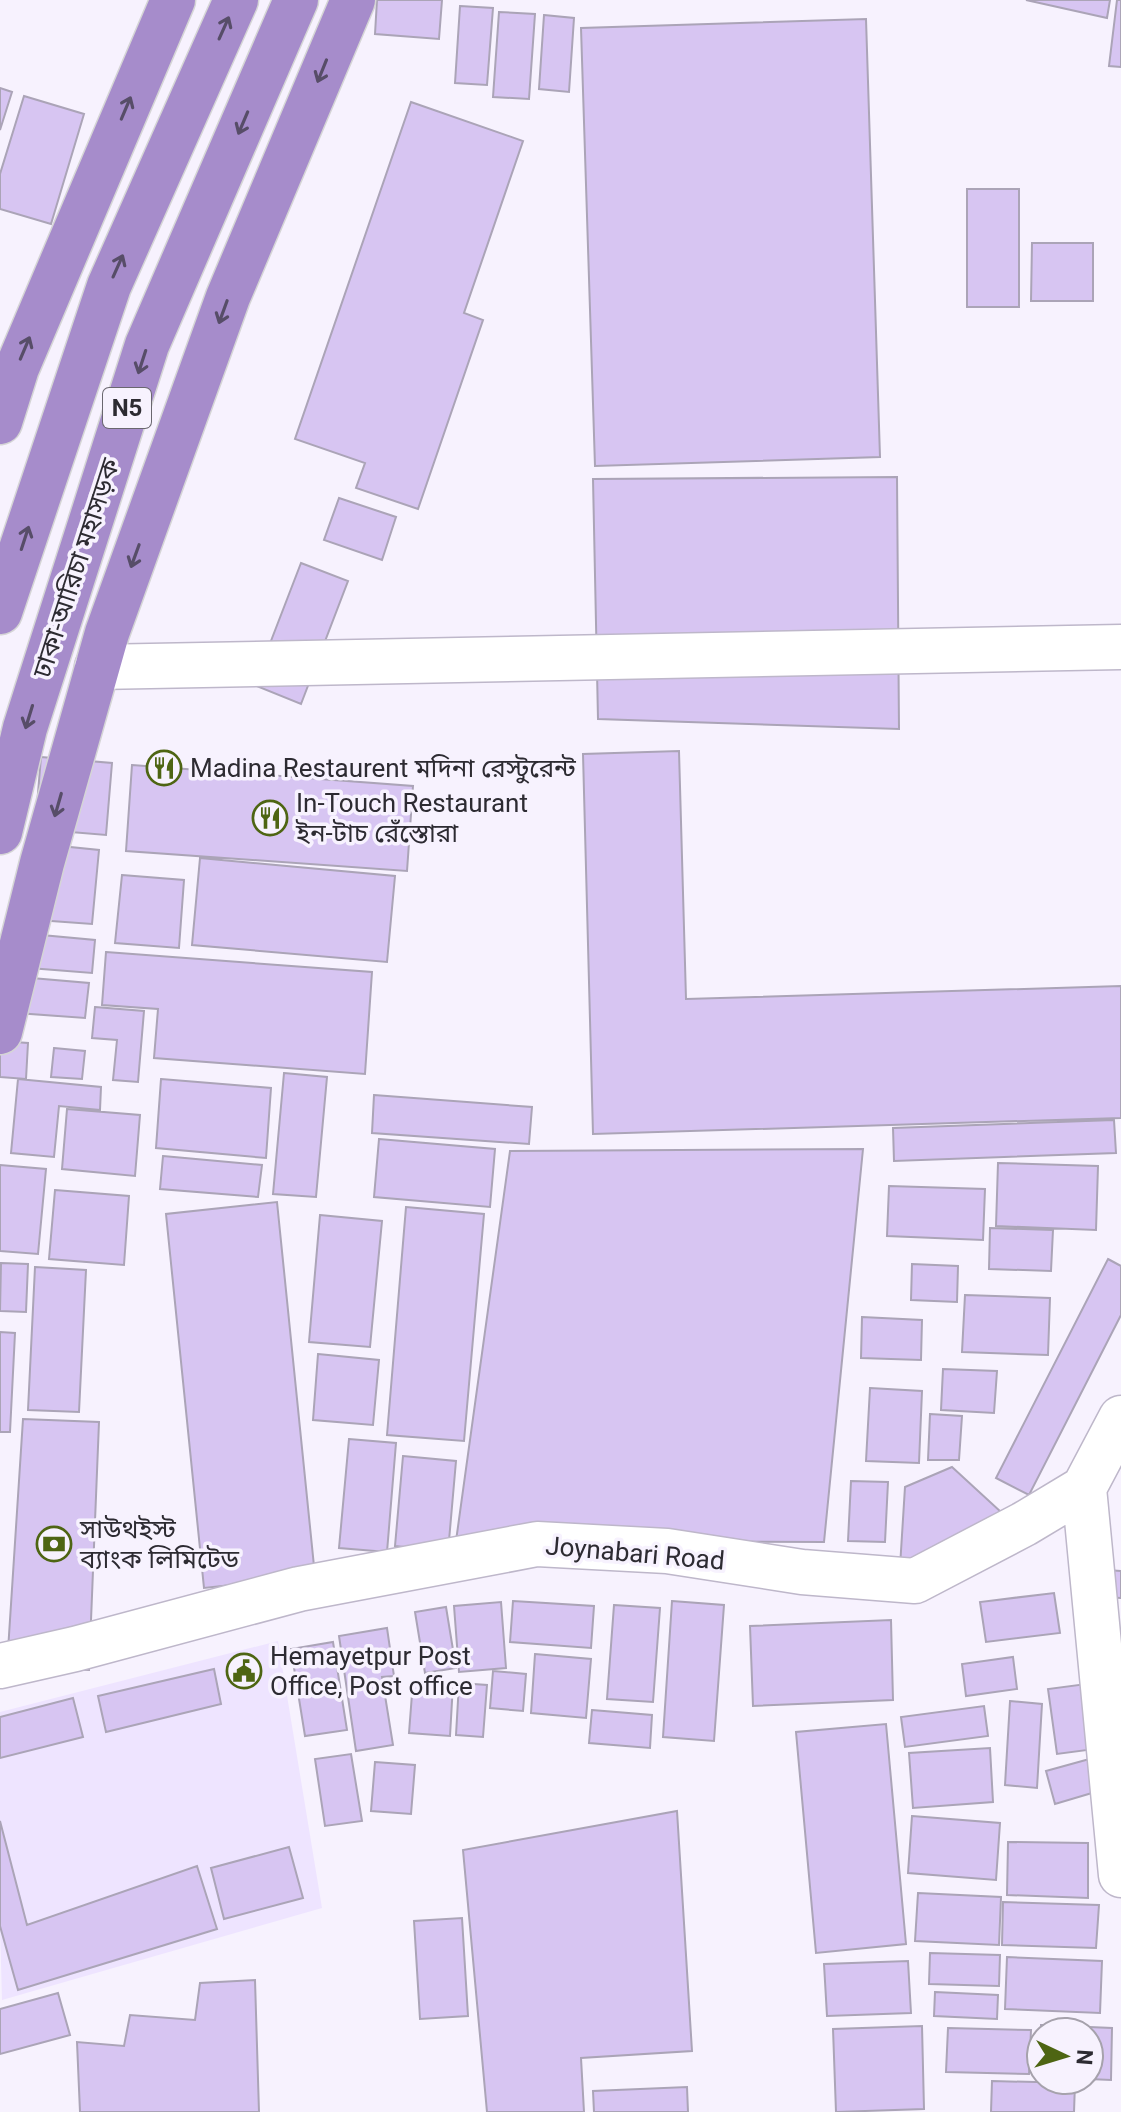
<svg xmlns="http://www.w3.org/2000/svg" width="1121" height="2112" font-family="Roboto,'Noto Sans Bengali',sans-serif">
  <rect width="100%" height="100%" fill="#f7f2fe"/>
  <path fill="#eee4ff" fill-rule="evenodd" d="M278 1641 322 1908 2 2000 0 1926 19 1990 217 1930 197 1867 27 1925 0 1821V1758L83 1736 73 1698 0 1717V1712ZM214 1670 221 1704 105 1731 98 1696ZM289 1847 303 1898 224 1919 211 1868Z"/>
  <path fill="#d7c5f2" stroke="#aba4b7" stroke-width="2" d="M377 0H442L439 39 375 34Z
    M1026 0H1110L1107 18Z
    M1117 0H1121V67L1109 66Z
    M460 6 493 8 487 85 455 83Z
    M499 12 535 14 529 99 493 97Z
    M544 15 574 18 569 92 539 89Z
    M866 19 880 457 595 466 581 28Z
    M0 88 12 92 0 130Z
    M24 96 84 114 51 224 0 209V174Z
    M411 102 523 141 464 313 483 320 418 509 356 488 365 463 295 439Z
    M967 189H1019V307H967Z
    M1032 243H1093V301H1031Z
    M897 477 899 729 598 719 593 479Z
    M339 498 396 517 382 560 324 540Z
    M301 563 348 581 301 704 254 685Z
    M679 751 686 999 1121 986V1118L593 1134 583 754Z
    M41 757 112 763 106 835 35 829Z
    M132 765 413 786 407 871 126 851Z
    M31 843 99 850 92 924 24 919Z
    M200 858 395 876 387 962 192 945Z
    M122 875 184 880 179 948 115 943Z
    M20 933 95 940 92 973 17 967Z
    M106 952 372 972 365 1074 154 1058 158 1009 102 1005Z
    M20 977 89 983 85 1018 17 1013Z
    M95 1007 144 1011 138 1082 113 1080 117 1040 92 1038Z
    M0 1041 28 1043 26 1079 0 1077Z
    M54 1048 85 1051 82 1079 51 1077Z
    M284 1073 327 1077 316 1197 273 1194Z
    M18 1079 101 1087 100 1110 59 1106 54 1157 11 1153Z
    M161 1079 271 1088 266 1158 156 1148Z
    M374 1095 532 1107 529 1144 372 1133Z
    M67 1109 140 1115 135 1176 62 1169Z
    M1114 1120 1116 1153 894 1161 893 1128Z
    M379 1139 495 1149 490 1207 374 1197Z
    M863 1149 824 1542 456 1541 510 1151Z
    M163 1156 262 1165 258 1197 160 1189Z
    M998 1163 1098 1166 1096 1230 996 1226Z
    M0 1165 46 1169 38 1254 0 1251Z
    M889 1186 985 1189 983 1240 887 1236Z
    M55 1190 129 1196 124 1265 49 1259Z
    M277 1202 315 1576 204 1588 166 1214Z
    M406 1207 484 1214 464 1441 387 1435Z
    M320 1215 382 1221 370 1347 309 1342Z
    M990 1228 1053 1230 1051 1271 989 1269Z
    M1108 1259 1121 1266V1315L1029 1495 996 1478Z
    M1 1263 28 1264 26 1312 0 1311Z
    M912 1264 958 1266 957 1302 911 1300Z
    M35 1267 86 1270 79 1412 28 1410Z
    M965 1295 1050 1298 1048 1355 962 1352Z
    M862 1317 922 1320 921 1360 861 1358Z
    M0 1332 15 1333 10 1432H0Z
    M318 1354 379 1360 373 1425 313 1420Z
    M943 1369 997 1371 994 1413 941 1410Z
    M870 1388 922 1391 919 1463 866 1461Z
    M930 1414 962 1416 959 1460H928Z
    M23 1419 99 1422 89 1670 7 1666Z
    M349 1439 396 1443 387 1552 339 1548Z
    M403 1456 456 1461 448 1552 395 1546Z
    M952 1467 1001 1512 900 1567 905 1487Z
    M851 1481 888 1482 885 1542 848 1541Z
    M1107 1570 1121 1571V1598L1105 1597Z
    M1054 1593 1060 1633 986 1642 980 1602Z
    M513 1601 594 1606 591 1648 510 1642Z
    M672 1601 724 1605 714 1741 663 1737Z
    M501 1602 506 1668 459 1672 454 1606Z
    M614 1605 660 1608 653 1702 607 1699Z
    M446 1607 456 1668 425 1673 415 1612Z
    M891 1620 893 1700 753 1706 750 1626Z
    M387 1628 394 1676 382 1677 393 1745 356 1751 339 1636Z
    M333 1642 347 1730 305 1736 291 1649Z
    M535 1654 591 1659 586 1718 531 1713Z
    M1013 1657 1017 1689 966 1696 962 1664Z
    M214 1669 221 1704 106 1732 98 1696Z
    M493 1671 526 1674 523 1711 490 1708Z
    M413 1681 453 1684 450 1736 409 1733Z
    M459 1683 487 1685 483 1737 456 1735Z
    M1086 1684 1095 1749 1057 1754 1048 1689Z
    M73 1698 83 1737 0 1758V1717Z
    M1010 1701 1042 1704 1037 1788 1005 1785Z
    M984 1706 988 1736 905 1747 901 1717Z
    M592 1710 652 1715 650 1748 589 1743Z
    M886 1724 906 1944 816 1953 796 1732Z
    M990 1748 993 1802 913 1808 909 1753Z
    M351 1754 362 1821 325 1826 315 1759Z
    M1093 1758 1102 1790 1055 1804 1046 1771Z
    M375 1762 415 1765 411 1814 371 1811Z
    M677 1811 692 2051 581 2058 584 2112H487L463 1850Z
    M912 1816 1000 1823 996 1880 908 1873Z
    M0 1821 27 1925 197 1866 217 1929 18 1990 0 1926Z
    M1008 1842 1088 1843V1898L1007 1895Z
    M289 1847 303 1898 224 1919 211 1868Z
    M918 1893 1001 1897 999 1945 915 1941Z
    M1003 1902 1099 1905 1096 1948 1002 1945Z
    M462 1918 468 2016 420 2019 414 1921Z
    M930 1953 1000 1955 999 1986 929 1984Z
    M1007 1957 1102 1961 1100 2013 1005 2009Z
    M908 1961 911 2013 827 2016 824 1964Z
    M255 1980 259 2112H80L77 2042 124 2046 130 2015 195 2020 200 1983Z
    M935 1992 998 1995 997 2019 934 2016Z
    M58 1993 70 2035 0 2054V2009Z
    M1041 2025 1112 2028 1111 2080 1089 2079V2032H1041L1040 2078Z
    M922 2026 924 2109 836 2112 833 2029Z
    M948 2028 1031 2030 1029 2074 946 2072Z
    M992 2081 1075 2083 1074 2112H991Z
    M687 2087 688 2112H594L593 2091Z"/>
  <g fill="none" stroke-linecap="round" stroke-linejoin="round">
    <g stroke="#beb7ca" stroke-width="47">
      <path id="minor" d="M97 667 1121 647
        M1084 1488 1121 1875
        M0 1666 75 1649 299 1589 537 1544 667 1551 802 1572 915 1581 1024 1524 1084 1488 1121 1418"/>
    </g>
    <g stroke="#d5d5d6" stroke-width="47">
      <path id="highway" d="M0 422 17 368 173 0
        M0 612 109 286 236 0
        M0 832 25 728 147 345 296 0
        M0 1032 42 863 107 633 228 297 353 0"/>
    </g>
    <use href="#minor" stroke="#fff" stroke-width="44"/>
    <use href="#highway" stroke="#a68ccb" stroke-width="44"/>
  </g>
  <defs><path id="oneway-shaft" d="M-6 0H5M1.5-3L5.5 0L1.5 3" fill="none" stroke-width="1.6" stroke-linecap="round" stroke-linejoin="round" transform="scale(2)"/></defs>
  <g stroke="#574d68">
    <use href="#oneway-shaft" transform="translate(224 28) rotate(-66)"/>
    <use href="#oneway-shaft" transform="translate(322 71) rotate(112)"/>
    <use href="#oneway-shaft" transform="translate(126 108) rotate(-67)"/>
    <use href="#oneway-shaft" transform="translate(243 123) rotate(113)"/>
    <use href="#oneway-shaft" transform="translate(118 266) rotate(-66)"/>
    <use href="#oneway-shaft" transform="translate(223 312) rotate(110)"/>
    <use href="#oneway-shaft" transform="translate(25 348) rotate(-67)"/>
    <use href="#oneway-shaft" transform="translate(142 362) rotate(108)"/>
    <use href="#oneway-shaft" transform="translate(25 538) rotate(-72)"/>
    <use href="#oneway-shaft" transform="translate(135 556) rotate(110)"/>
    <use href="#oneway-shaft" transform="translate(29 717) rotate(107)"/>
    <use href="#oneway-shaft" transform="translate(58 805) rotate(106)"/>
  </g>
  <defs>
    <g id="restaurant-ring" transform="scale(1.8)"><circle r="9.5" fill="#f7f2fe" stroke="#4e6513" stroke-width="1.5"/><path d="M-5-6h1v4h1v-4h1v4h1v-4h1v5L-1.5 .5V6h-2V.5L-5-1ZM5-6V6H3V1.5H1.5Q1.5-4 5-6Z" fill="#4e6513"/></g>
    <g id="bank-ring" transform="scale(1.8)"><circle r="9.5" fill="#f7f2fe" stroke="#4e6513" stroke-width="1.5"/><path d="M-6-4H6V4H-6ZM0-2.3a2.3 2.3 0 1 0 0 4.6a2.3 2.3 0 1 0 0-4.6Z" fill="#4e6513"/></g>
    <g id="civic-ring" transform="scale(1.8)"><circle r="9.5" fill="#f7f2fe" stroke="#4e6513" stroke-width="1.5"/><path d="M-.6-6.5H3V-4.5H.6V-3L4-1V1h2V6H-6V1h2V-1L-.6-3ZM-1.2 2.5V6h2.4V2.5Z" fill="#4e6513"/></g>
  </defs>
  <g fill-rule="evenodd">
    <use href="#restaurant-ring" x="164" y="768"/>
    <use href="#restaurant-ring" x="270" y="818"/>
    <use href="#bank-ring" x="54" y="1544"/>
    <use href="#civic-ring" x="244" y="1671"/>
  </g>
  <g text-anchor="middle" stroke-width="7" stroke-linejoin="round" paint-order="stroke">
    <rect fill="#f7f2fe" stroke="#6a676f" stroke-width="2" x="103" y="388" width="48" height="40" rx="6"/>
    <g font-size="24" font-weight="bold" fill="#2d2b32">
      <text x="127" y="416">N5</text>
    </g>
    <g font-size="26" fill="#2d2b32" stroke="#f7f2fe">
      <text transform="translate(76 568) rotate(-72)" y="9">ঢাকা-আরিচা মহাসড়ক</text>
      <text transform="translate(635 1553) rotate(5)" y="9">Joynabari Road</text>
    </g>
    <g font-size="26" fill="#2d2b32" stroke="#f7f2fe" text-anchor="start">
      <text x="190" y="777">Madina Restaurent মদিনা রেস্টুরেন্ট</text>
      <text x="296" y="812">In-Touch Restaurant<tspan x="296" dy="30">ইন-টাচ রেঁস্তোরা</tspan></text>
      <text x="80" y="1538">সাউথইস্ট<tspan x="80" dy="30">ব্যাংক লিমিটেড</tspan></text>
      <text x="270" y="1665">Hemayetpur Post<tspan x="270" dy="30">Office, Post office</tspan></text>
    </g>
  </g>
  <g transform="translate(1065 2056) rotate(94)"><circle r="38" fill="#f7f2fe" stroke="#a6a2ac" stroke-width="2"/>
  <path d="M0-6L14 30L0 20L-14 30Z" fill="#4e6513"/>
  <text y="-12" font-size="22" font-weight="bold" text-anchor="middle" fill="#2d2b32">N</text>
  </g>
</svg>
